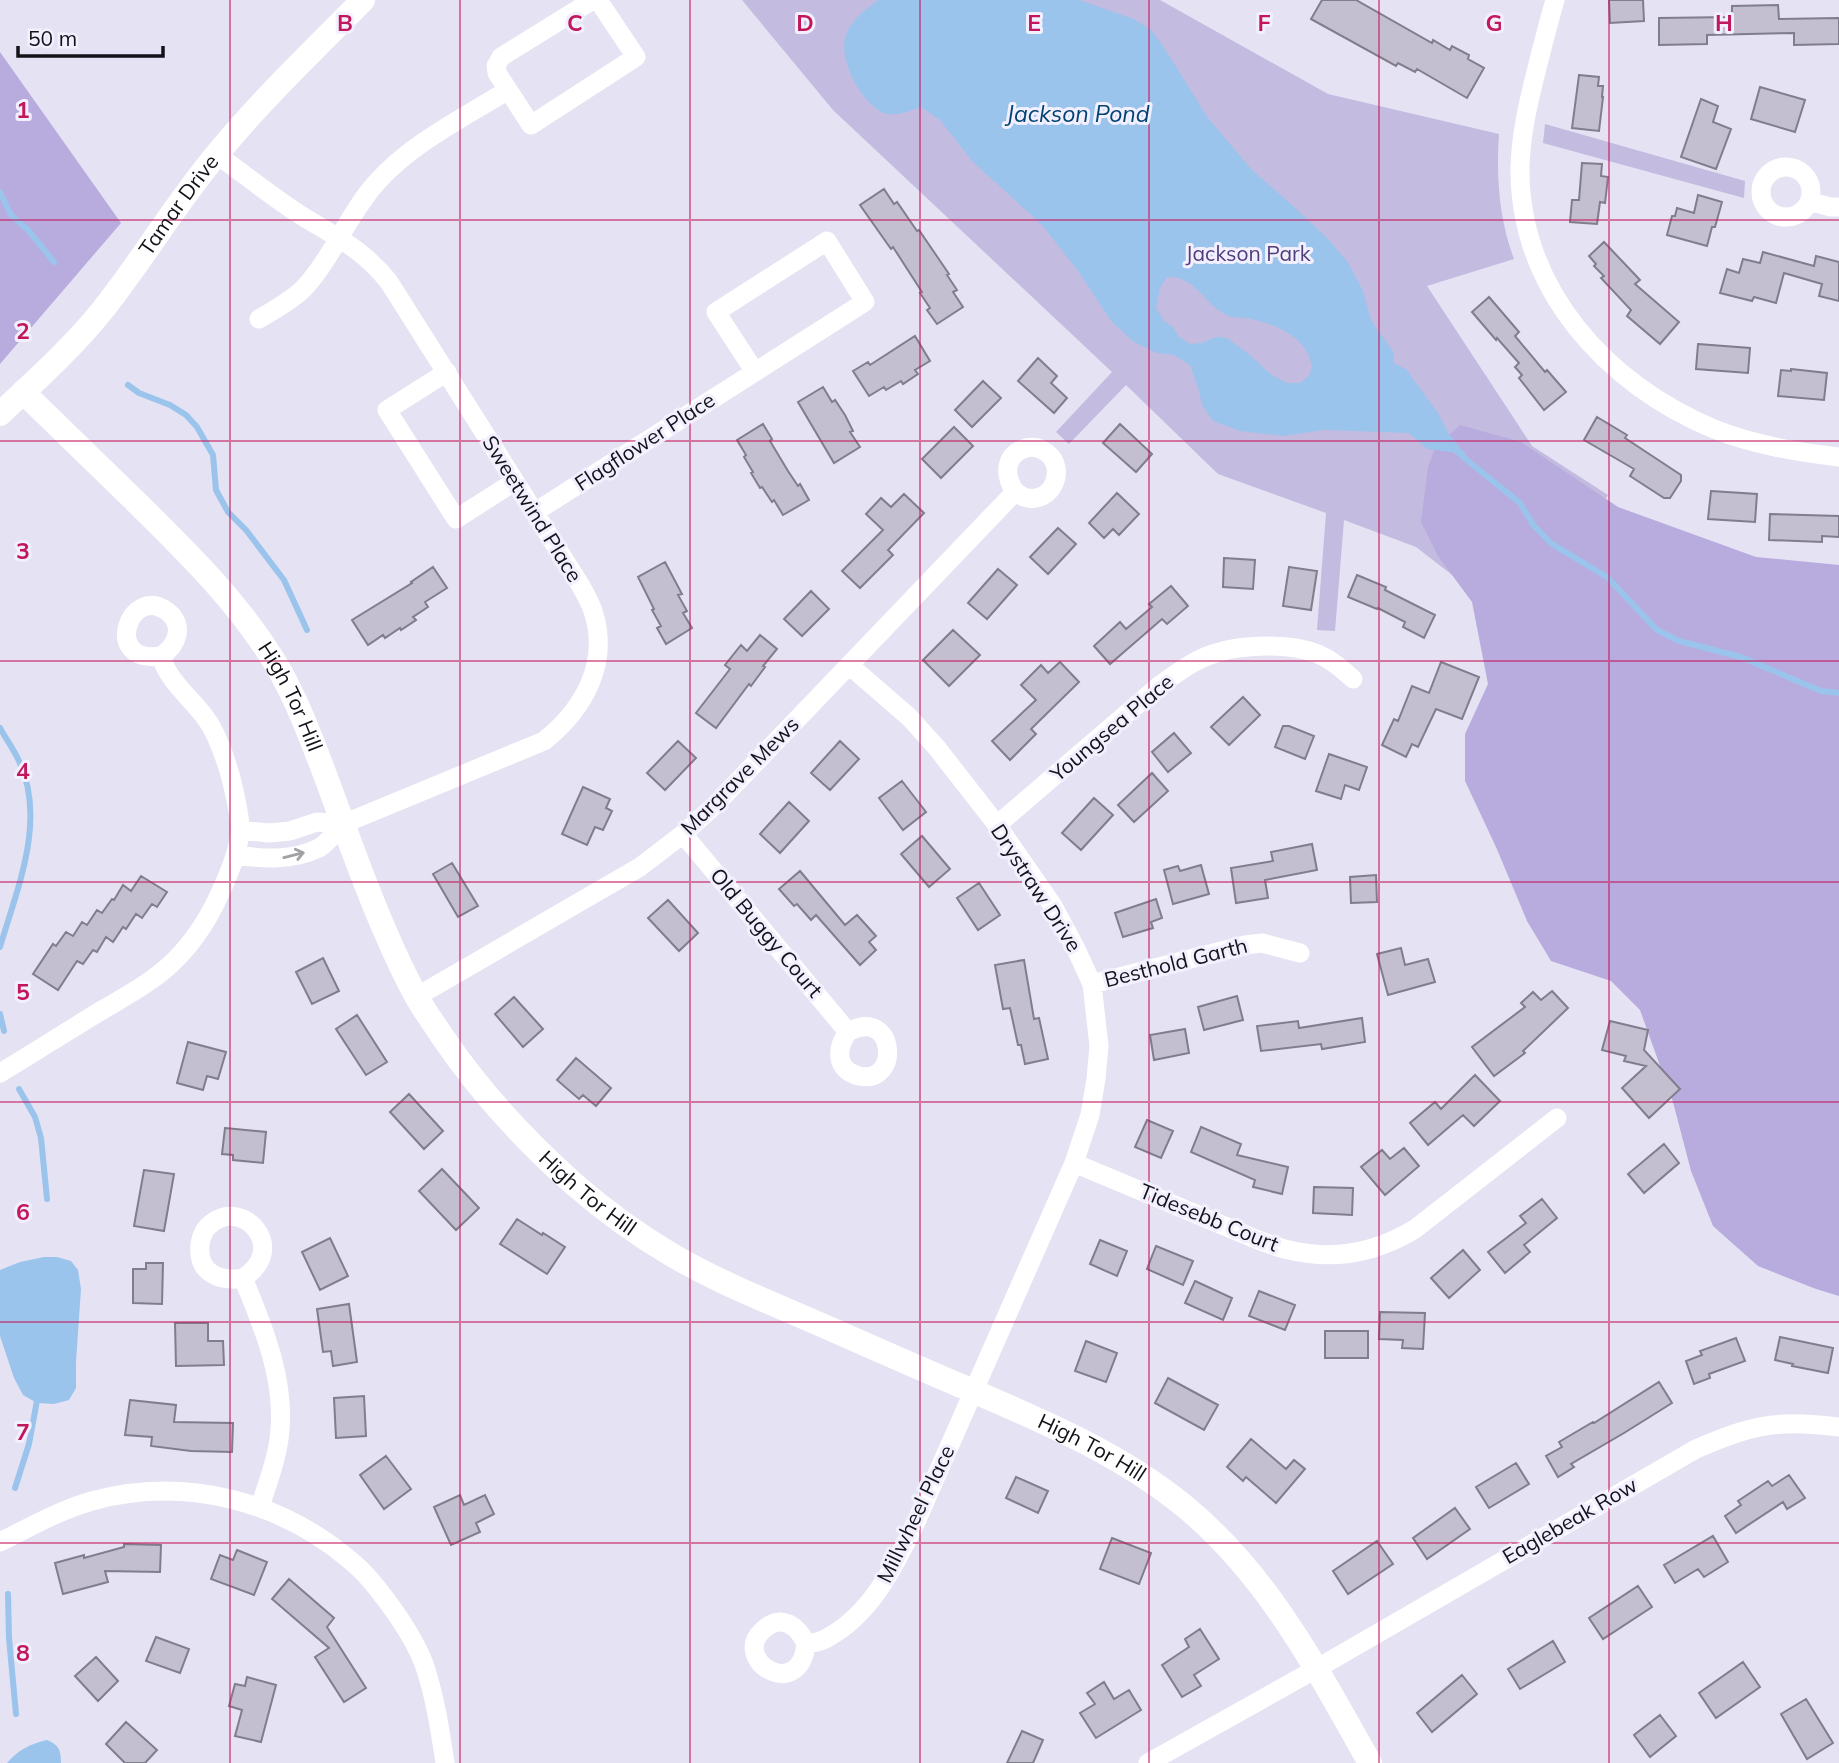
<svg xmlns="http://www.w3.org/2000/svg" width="1839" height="1763" font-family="Mulish,sans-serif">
  <rect width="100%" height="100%" fill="#e5e2f3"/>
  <path fill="#c3bbe0" d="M742 0H1160L1328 94 1499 134C1496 176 1499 219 1514 259L1427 286 1532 446 1608 495 1527 633 1416 547 1344 520 1335 631 1317 630 1326 513 1218 474 1126 385 1069 444 1056 432 1112 372 833 110Z
    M1545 124 1745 181 1744 198 1543 143Z"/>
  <path fill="#b8acde" d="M0 52 121 223 0 364Z
    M1460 425 1521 442 1618 507 1756 557 1839 565V1296L1816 1289 1758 1266 1713 1226 1691 1171 1673 1102 1640 1010 1611 981 1551 961 1527 921 1496 847 1465 781V734L1488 684 1472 602 1438 556 1421 522 1428 467 1435 448Z"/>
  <path fill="#9bc4ec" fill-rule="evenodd" d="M878 0H1079L1134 19 1151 30 1163 46 1208 118 1252 170 1292 205 1328 239 1347 261 1363 291 1371 320 1394 353 1393 363 1406 369 1438 413 1449 434 1465 454 1427 449 1409 433 1324 430 1284 436 1240 431 1213 421 1202 405 1199 391 1190 365 1174 355 1157 353 1134 342 1111 321 1078 271 1042 225 973 162 940 120 921 107C909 111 897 117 884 113 862 104 837 59 846 35 852 19 865 10 878 0ZM1167 277C1196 276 1202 302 1225 314 1232 319 1242 317 1251 319 1271 323 1296 333 1307 352 1309 356 1311 362 1312 367L1309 376 1300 383H1286L1269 373 1250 355 1227 338 1216 337 1202 343 1190 344 1178 336 1174 328 1164 321 1156 308 1160 288Z
    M44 1257H57L71 1261 78 1270 81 1289 76 1362V1388L69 1400 54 1404 37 1403 23 1395 14 1378 0 1336V1270L20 1262Z
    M47 1740C59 1745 61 1750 61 1763H7C18 1750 30 1744 47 1740Z"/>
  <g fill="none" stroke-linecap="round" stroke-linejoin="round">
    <path stroke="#9bc4ec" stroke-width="6" d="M0 192 11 215 28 230 54 262
      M128 385 139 393 170 405 186 415 197 427 213 455 216 490 228 512 246 530 284 580 307 630
      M1463 454 1457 452 1520 503 1534 526 1552 544 1607 577 1657 630 1679 641 1741 657 1821 691 1839 693
      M0 728C6 739 14 750 19 761 47 820 17 889 0 947
      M0 1014 4 1031
      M19 1089 35 1117 41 1138 47 1199
      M15 1488 29 1444 38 1395
      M8 1594 9 1638 16 1714"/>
  </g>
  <path fill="#c3bfd0" stroke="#807d8c" stroke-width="2" d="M1322 0H1356L1432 43 1433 40 1450 50 1452 46 1469 55 1468 59 1484 68 1467 98 1417 69 1415 72 1398 63 1396 66 1311 19Z
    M1609 0H1643L1644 21 1610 23Z
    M1778 5 1779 19 1839 18V44L1794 45V33L1707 35V44L1659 45V18L1732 17V6Z
    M1579 75 1599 77 1598 86H1603L1602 97H1603L1599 131 1572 128Z
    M1760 87 1805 100 1795 132 1751 119Z
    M1701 99 1718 106 1713 122 1731 129 1716 169 1681 157Z
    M1582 163 1602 164 1601 176 1608 177 1605 203 1600 202 1597 224 1570 222 1572 200H1579Z
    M884 189 894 204 897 202 917 231 919 230 949 274 947 275 957 290 953 292 963 307 937 324 927 310 930 308 920 293 922 292 893 247 891 249 860 205Z
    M1698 195 1722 202 1715 227H1712L1707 246 1667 235 1672 216H1675L1677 208 1694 213Z
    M1604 242 1640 280 1635 284 1679 322 1660 344 1627 316 1631 310 1601 278 1604 276 1594 266 1596 264 1589 256Z
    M1763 252 1814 266 1816 256 1839 262V301L1819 296 1822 284 1784 273 1776 303 1754 297 1752 301 1720 293 1727 269 1739 273 1743 259 1760 263Z
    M1489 297 1519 332 1515 336 1545 372 1547 370 1566 392 1544 410 1519 378 1522 375 1515 367 1519 363 1497 338 1496 340 1472 312Z
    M915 336 930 361 915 370 918 374 903 384 901 381 886 390 884 387 869 396 853 371 868 362 870 365Z
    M1698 344 1750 348 1748 373 1696 369Z
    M1038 358 1057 376 1051 383 1067 398 1054 413 1018 381Z
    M1791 369 1827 373 1824 400 1778 396 1781 370 1791 371Z
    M983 381 1001 398 972 427 955 410Z
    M823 387 832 402 835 400 845 415 853 431 850 432 860 447 834 463 798 402Z
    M1597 417 1627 435 1625 438 1681 475V481L1670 498H1664L1630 476 1634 469 1584 440Z
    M763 424 772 439 770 441 788 471 798 486 800 484 809 500 783 515 774 500 772 502 762 487 760 488 751 473 753 472 744 457 746 455 737 440Z
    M1120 424 1152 454 1136 472 1103 443Z
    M954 427 973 446 941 478 922 459Z
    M1711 491 1757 494 1755 522 1708 519Z
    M1117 493 1139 514 1119 535 1113 529 1104 538 1089 523Z
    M904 494 924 513 888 550 893 555 860 588 842 571 883 530 866 514 881 498 891 507Z
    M1770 514 1839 516V537L1822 536V542L1769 540Z
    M1058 528 1076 544 1048 574 1030 557Z
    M1224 558 1255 560 1253 589 1223 587Z
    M665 562 682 594 678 595 687 611 683 613 692 628 666 644 657 628 661 626 652 610 654 609 638 577Z
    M433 567 447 588 425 602 428 607 413 617 416 620 401 630 400 628 385 638 383 635 368 645 352 620 412 583 411 582Z
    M1289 567 1317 571 1311 610 1283 606Z
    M998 569 1017 585 987 619 968 603Z
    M1357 575 1386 587 1385 590 1435 615 1424 638 1403 627 1405 622 1378 608 1377 609 1348 597Z
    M1171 586 1188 606 1167 624 1162 619 1110 664 1094 646 1120 622 1126 629 1152 607 1149 604Z
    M811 591 829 609 802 636 784 619Z
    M953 630 980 655 949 686 923 660Z
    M760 635 777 649 763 666 765 667 751 686 749 684 716 728 696 713 730 669 725 665 741 645 747 651Z
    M1060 662 1079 682 1031 729 1036 734 1010 760 992 741 1036 700 1021 685 1041 665 1048 673Z
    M1441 662 1479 677 1462 719 1436 709 1418 747 1412 744 1406 757 1382 745 1394 719 1398 721 1412 686 1429 693Z
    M1243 697 1260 715 1229 745 1211 727Z
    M1283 726H1289L1314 736 1305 759 1275 747Z
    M1174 733 1191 753 1168 772 1152 752Z
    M678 741 696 758 665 790 647 773Z
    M840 741 859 759 830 790 811 773Z
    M1329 754 1367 767 1359 790 1345 785 1341 799 1316 791Z
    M1152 773 1168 791 1134 822 1118 805Z
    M902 781 926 812 903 830 879 798Z
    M583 787 610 799 606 808 612 811 603 830 595 827 587 845 562 834Z
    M1094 798 1113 815 1081 850 1062 833Z
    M789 802 809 821 780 853 760 834Z
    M922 836 950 869 929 887 901 854Z
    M1312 844 1317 870 1265 880 1268 898 1236 903 1231 868 1273 861 1271 852Z
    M452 863 478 906 458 917 433 874Z
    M1201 865 1209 894 1173 904 1164 870 1178 866 1180 871Z
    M800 871 845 925 857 915 876 936 869 942 876 950 860 965 816 915 811 920 797 904 794 906 779 889Z
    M1376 875 1377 902 1351 903 1350 877Z
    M141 876 167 892 157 907 152 904 142 918 136 914 126 929 123 927 113 942 106 937 97 952 93 950 83 964 77 961 58 990 33 974 53 944 56 946 66 932 73 936 82 922 87 925 97 910 102 913 112 899 114 900 123 885 131 891Z
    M979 883 1000 915 978 930 957 898Z
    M1156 899 1162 918 1151 922 1153 928 1123 937 1115 913Z
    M668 900 698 933 679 951 648 918Z
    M1401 948 1405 965 1428 959 1435 982 1388 995 1377 954Z
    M323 958 339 991 312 1004 296 972Z
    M1024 960 1034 1019 1039 1018 1048 1059 1025 1064 1021 1045H1018L1010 1008 1003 1009 995 965Z
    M1552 991 1568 1008 1523 1051 1525 1053 1494 1076 1472 1047 1525 1007 1521 1003 1533 992 1541 1000Z
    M1237 996 1243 1020 1204 1030 1198 1007Z
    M514 997 543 1029 523 1047 495 1014Z
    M357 1015 387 1062 366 1075 336 1029Z
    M1362 1018 1365 1042 1322 1049 1321 1044 1261 1051 1257 1026 1298 1021 1299 1028Z
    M1610 1021 1648 1030 1644 1050 1680 1089 1649 1118 1622 1088 1646 1066 1624 1061 1626 1056 1602 1050Z
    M1185 1029 1189 1053 1154 1060 1150 1035Z
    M188 1042 226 1052 218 1079 207 1076 203 1090 177 1083Z
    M576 1058 611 1088 596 1106 583 1095 579 1099 557 1080Z
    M1475 1075 1500 1101 1474 1126 1463 1115 1428 1145 1410 1123 1435 1102 1441 1109Z
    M409 1094 443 1131 424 1149 390 1112Z
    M1147 1120 1173 1131 1161 1158 1135 1147Z
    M1201 1127 1241 1144 1237 1155 1288 1167 1282 1194 1253 1187 1255 1180 1191 1152Z
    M225 1128 266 1132 263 1163 233 1160V1155L222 1154Z
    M1664 1144 1679 1163 1644 1193 1628 1174Z
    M1404 1148 1419 1166 1385 1195 1361 1167 1382 1150 1390 1159Z
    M442 1169 479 1208 456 1230 419 1191Z
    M144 1170 174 1174 164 1231 134 1226Z
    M1314 1187 1353 1188 1352 1215 1313 1213Z
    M1542 1199 1557 1218 1524 1245 1530 1252 1505 1273 1488 1252 1526 1223 1520 1216Z
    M517 1219 542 1235 543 1233 565 1247 547 1274 500 1244Z
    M330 1238 348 1276 320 1290 302 1252Z
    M1100 1240 1127 1251 1117 1276 1090 1264Z
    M1156 1246 1193 1261 1183 1285 1147 1269Z
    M1463 1250 1480 1270 1449 1298 1431 1278Z
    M146 1263H163L162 1304 133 1303V1269H146Z
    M1195 1281 1232 1298 1223 1320 1185 1303Z
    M1259 1291 1295 1305 1285 1330 1249 1316Z
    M349 1304 357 1362 333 1366 331 1351 323 1352 317 1309Z
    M1380 1312 1425 1313 1423 1349 1402 1348 1403 1340 1379 1339Z
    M175 1323H208V1341H223L224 1365 176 1366Z
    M1325 1331H1368V1358H1325Z
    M1780 1337 1833 1348 1828 1373 1792 1366 1793 1364 1775 1360Z
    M1736 1338 1745 1361 1709 1374 1710 1378 1694 1384 1686 1361 1702 1355 1700 1351Z
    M1086 1341 1117 1353 1106 1382 1075 1371Z
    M1168 1378 1218 1405 1204 1430 1155 1403Z
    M1659 1382 1672 1403 1624 1433 1571 1464 1574 1467 1558 1477 1546 1456 1562 1447 1559 1442 1593 1422 1594 1423Z
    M364 1396 366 1436 336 1438 334 1398Z
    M130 1400 176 1405 174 1422 233 1423 232 1452 191 1451 151 1446 152 1437 125 1435Z
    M1251 1439 1286 1469 1294 1460 1305 1469 1276 1503 1246 1477 1243 1481 1227 1467Z
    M386 1456 411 1489 384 1509 360 1475Z
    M1516 1463 1529 1484 1489 1508 1476 1487Z
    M1789 1475 1805 1498 1787 1509 1783 1502 1736 1533 1725 1516 1741 1505 1738 1501 1768 1481 1772 1486Z
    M1016 1477 1048 1491 1038 1513 1006 1498Z
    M460 1495 464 1505 485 1495 494 1514 476 1523 480 1532 451 1545 434 1507Z
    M1455 1508 1470 1529 1427 1559 1413 1538Z
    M1713 1536 1728 1562 1704 1577 1698 1569 1675 1583 1664 1565Z
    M1112 1538 1151 1553 1139 1584 1100 1569Z
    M1377 1541 1393 1564 1348 1594 1333 1571Z
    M124 1544 161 1545 160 1572 105 1571 108 1582 63 1594 55 1563 84 1555V1558L124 1547Z
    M237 1550 267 1562 254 1595 211 1579 220 1555 233 1560Z
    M289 1579 334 1618 327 1627 366 1688 344 1702 315 1657 329 1648 272 1599Z
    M1638 1586 1652 1607 1603 1639 1589 1618Z
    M1200 1629 1219 1659 1194 1675 1201 1686 1182 1697 1162 1665 1189 1647 1185 1639Z
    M156 1637 189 1649 180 1673 146 1661Z
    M1553 1641 1565 1662 1520 1689 1508 1669Z
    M96 1657 118 1681 98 1701 75 1676Z
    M1743 1662 1760 1687 1716 1718 1699 1693Z
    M1462 1675 1477 1694 1432 1732 1417 1713Z
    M247 1677 276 1685 261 1742 235 1736 242 1710 229 1706 235 1684 245 1686Z
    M1104 1682 1114 1699 1129 1690 1141 1710 1096 1738 1080 1713 1095 1704 1087 1693Z
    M1806 1699 1833 1743 1807 1759 1781 1714Z
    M1660 1715 1676 1736 1650 1757 1634 1735Z
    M126 1722 157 1750 145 1763H125L106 1744Z
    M1022 1731 1043 1740 1033 1763H1007Z"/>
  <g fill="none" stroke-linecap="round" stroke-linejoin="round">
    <path stroke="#fff" stroke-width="19" d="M593 0 501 57 496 66 497 73 531 125 636 57 598 0
      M1555 0C1548 24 1542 48 1536 72 1528 104 1521 134 1520 167 1519 289 1606 384 1714 429 1754 445 1797 452 1839 457
      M216 154C244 174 271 196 299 214 335 237 361 247 389 282L581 586C585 594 590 602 593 611 610 663 584 709 544 741L343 824C336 831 328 843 319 848 292 861 264 859 235 855
      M1761 192a25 25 0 1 1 50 0a25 25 0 1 1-50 0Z
      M1810 201 1830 207H1839
      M259 319C274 310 291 301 303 289 332 259 348 214 377 182 412 143 463 118 508 90
      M447 372 387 410 456 519 514 482
      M535 512 865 302 827 241 716 312 755 372
      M997 825 1160 685C1177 673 1195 659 1216 653 1244 644 1290 643 1318 654 1332 660 1342 669 1353 679
      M240 830 269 833 290 831 317 822 343 824
      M683 834 848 1032C836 1048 835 1070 859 1076 902 1085 895 1006 848 1032
      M1092 984 1245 945 1262 943 1300 953
      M416 997 640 867 683 834 714 806 1015 492C1018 493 1021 496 1024 497 1051 506 1068 469 1047 453 1041 448 1034 446 1026 448 1004 455 1004 475 1015 492
      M0 1073C35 1052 69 1030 104 1009 128 995 154 981 174 961 197 939 213 911 225 882 232 866 239 848 240 831 241 819 232 780 228 768 223 752 217 734 207 720 192 698 168 682 161 656 101 665 130 582 168 612 185 625 177 646 161 656
      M1074 1163 1258 1240C1269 1244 1279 1248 1289 1250 1334 1261 1377 1252 1415 1229L1557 1118
      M243 1278C289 1249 244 1198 212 1223 205 1228 201 1236 200 1245 197 1273 220 1282 243 1278 264 1328 287 1384 279 1439 276 1463 267 1484 260 1507
      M0 1542C30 1527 60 1510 92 1501 183 1476 280 1500 351 1561 366 1573 378 1589 390 1605 403 1623 416 1643 424 1664 435 1696 440 1730 445 1763
      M806 1644C798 1626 782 1613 763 1630 730 1660 800 1703 806 1644 813 1643 821 1642 827 1638 872 1614 894 1566 916 1522L1074 1163 1090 1115 1096 1079 1099 1046 1092 984 1076 949 1053 906 997 825 937 748 909 717 849 665
      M1148 1763 1316 1669 1696 1449C1724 1437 1753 1425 1785 1424 1803 1423 1821 1425 1839 1427"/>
    <g stroke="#fff" stroke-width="24">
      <path id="s1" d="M23 392C59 427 95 462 131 497 185 550 242 605 280 671 298 703 311 738 324 772 344 825 362 879 385 931 394 952 404 974 415 994 423 1009 433 1022 442 1036 480 1092 524 1140 575 1185 605 1211 638 1235 672 1255 718 1282 769 1302 817 1323 869 1346 921 1369 973 1391 1047 1423 1120 1454 1183 1505 1267 1573 1318 1671 1370 1763"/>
      <path id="s2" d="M0 414C35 381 71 349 101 312 142 261 175 204 217 154 262 99 314 50 363 0"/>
    </g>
  </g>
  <defs><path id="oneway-shaft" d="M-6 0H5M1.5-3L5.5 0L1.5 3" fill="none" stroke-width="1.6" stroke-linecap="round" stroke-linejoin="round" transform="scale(1.75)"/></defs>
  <use stroke="#a1a0a3" href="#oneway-shaft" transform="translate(294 855) rotate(-14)"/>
  <path fill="none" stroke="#c2185b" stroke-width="2" stroke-opacity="0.55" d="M230 0V1763M460 0V1763M690 0V1763M920 0V1763M1149 0V1763M1379 0V1763M1609 0V1763M0 220H1839M0 441H1839M0 661H1839M0 882H1839M0 1102H1839M0 1322H1839M0 1543H1839"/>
  <g text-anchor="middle" stroke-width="6" stroke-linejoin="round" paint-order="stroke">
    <g font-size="21" fill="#131218" stroke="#f2effe">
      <text dy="7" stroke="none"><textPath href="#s2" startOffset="276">Tamar Drive</textPath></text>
      <text transform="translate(645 442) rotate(-33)" y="7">Flagflower Place</text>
      <text transform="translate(532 509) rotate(58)" y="7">Sweetwind Place</text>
      <text dy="7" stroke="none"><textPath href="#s1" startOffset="408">High Tor Hill</textPath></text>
      <text transform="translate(1112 728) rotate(-40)" y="7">Youngsea Place</text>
      <text transform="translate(740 776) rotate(-45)" y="7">Margrave Mews</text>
      <text transform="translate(1036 888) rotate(57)" y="7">Drystraw Drive</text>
      <text transform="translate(766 933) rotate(50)" y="7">Old Buggy Court</text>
      <text transform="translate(1176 963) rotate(-14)" y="7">Besthold Garth</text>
      <text dy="7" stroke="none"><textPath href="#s1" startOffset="996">High Tor Hill</textPath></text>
      <text transform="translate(1209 1218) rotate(22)" y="7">Tidesebb Court</text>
      <text dy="7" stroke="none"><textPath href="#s1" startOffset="1563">High Tor Hill</textPath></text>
      <text transform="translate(916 1514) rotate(-64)" y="7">Millwheel Place</text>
      <text transform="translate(1570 1521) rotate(-30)" y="7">Eaglebeak Row</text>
    </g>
    <g font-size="21" fill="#503d7c" stroke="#f2effe">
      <text x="1248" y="261">Jackson Park</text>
    </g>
    <g font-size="23" font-style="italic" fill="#004373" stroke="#f2effe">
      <text x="1078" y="122">Jackson Pond</text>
    </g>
  </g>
  <g font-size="23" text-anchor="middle" font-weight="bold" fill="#c2185b" stroke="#f2effe" stroke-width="6" stroke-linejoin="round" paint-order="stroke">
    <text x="345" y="31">B</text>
    <text x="575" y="31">C</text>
    <text x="805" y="31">D</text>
    <text x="1034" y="31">E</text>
    <text x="1264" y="31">F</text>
    <text x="1494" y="31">G</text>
    <text x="1724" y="31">H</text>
    <text x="23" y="118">1</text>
    <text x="23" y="339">2</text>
    <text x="23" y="559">3</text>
    <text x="23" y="779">4</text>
    <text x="23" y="1000">5</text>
    <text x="23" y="1220">6</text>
    <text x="23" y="1440">7</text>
    <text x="23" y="1661">8</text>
  </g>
  <path d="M18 46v10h145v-10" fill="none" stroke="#131218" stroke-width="3.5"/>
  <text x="28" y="46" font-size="21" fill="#131218" stroke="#f2effe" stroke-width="5" paint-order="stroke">50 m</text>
</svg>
